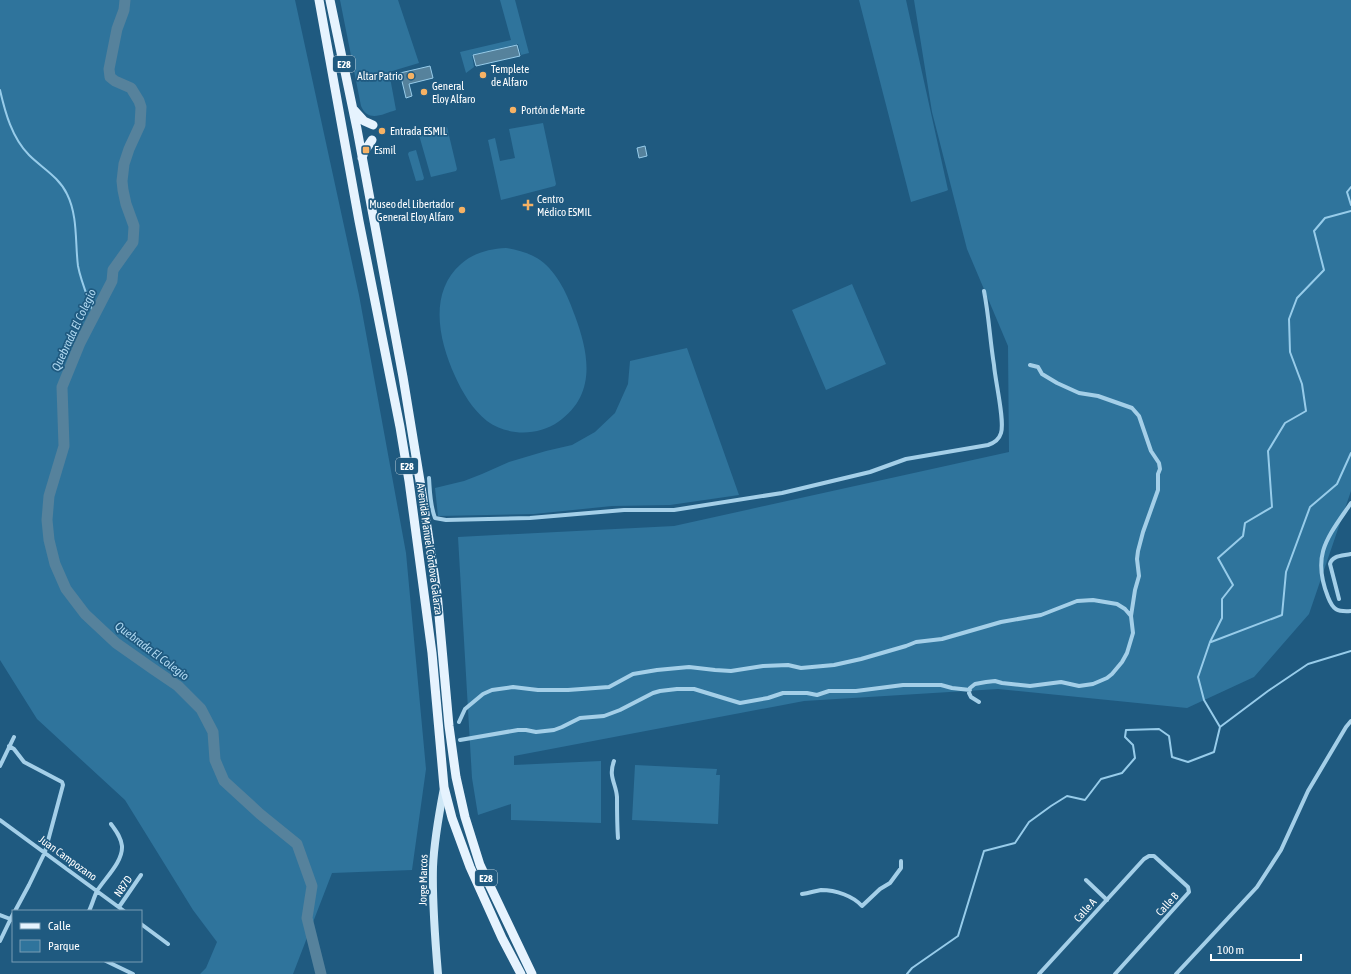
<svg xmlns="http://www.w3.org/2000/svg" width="1351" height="974" font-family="'Asap Condensed',sans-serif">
  <rect width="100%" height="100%" fill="#1f5a80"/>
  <path fill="#2f749c" d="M0 0H295L359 295 406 553 426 769 412 870 332 873 293 974H200L206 968 217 942 193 910 125 800 37 719 0 660Z
    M340 0H398L419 63 389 72 396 110C383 114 368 123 361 106Z
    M500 0H515L529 53 521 55 518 44 472 55 474 67 466 73 460 52 511 40Z
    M859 0H906L948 190 946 191 911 202Z
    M914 0H1351V491L1309 614 1254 677 1187 708 998 689 804 701 514 756V765L601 761V823L511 820V804L478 815 472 778 458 537 674 526 1009 452 1008 346 967 249 932 112Z
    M543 123 556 184 555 186 501 200 488 140 495 138 500 161 515 158 509 129Z
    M447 127 457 169 456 171 431 177 419 135Z
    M416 150 424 178 423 180 416 181 408 154 409 152Z
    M506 248C517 250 530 253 540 260 558 273 568 296 575 316 589 354 597 395 558 422 538 436 507 436 487 421 473 410 462 392 455 376 439 341 428 293 461 264 473 253 489 249 506 248Z
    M852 284 886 364 826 390 792 310Z
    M687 348 739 495 670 505 612 506 534 514 438 516 435 488 464 481 482 474 509 462 546 451 572 445 595 432 615 413 628 384 630 361Z
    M635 765 717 769 716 775H720L718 824 632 820Z"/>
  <path fill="#56829c" stroke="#97ccea" d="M517 45 520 56 476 66 473 55Z
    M430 66 433 78 409 84 412 96 406 98 400 73Z
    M645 146 647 156 639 158 637 148Z"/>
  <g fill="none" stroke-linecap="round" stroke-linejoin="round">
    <path stroke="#97ccea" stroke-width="2" d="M0 90C5 112 12 138 29 155 42 168 59 177 67 194 78 216 75 243 78 266 81 282 89 300 94 315
      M1351 187 1347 192 1351 205
      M1211 642 1282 615 1286 572 1310 507 1337 484 1351 453
      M1220 727 1204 700 1198 677 1210 642 1222 618V599L1233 585 1218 558 1243 536 1245 523 1272 507 1268 451 1285 423 1306 411 1302 384 1290 352 1289 319 1297 298 1324 270 1314 231 1325 218 1351 211
      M907 974 912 968 958 936 984 851 1015 843 1029 822 1051 806 1067 796 1085 800 1101 779 1122 773 1135 758 1133 745 1125 737 1126 730 1159 729 1169 736 1172 757 1188 762 1214 752 1220 727 1268 691 1308 664 1351 651"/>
    <path stroke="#56829c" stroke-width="11" d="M125 0 124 10 117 29 109 69 110 77 115 81 131 88 139 101 141 107 140 125 129 149 124 164 122 181 123 190 126 204 134 226 133 242 113 270 112 281 80 343 62 387 64 446 49 496 47 520 49 540 55 564 66 589 85 614 116 643 153 669 178 686 201 709 213 732 215 760 224 781 260 814 297 844 312 886 307 918 321 974"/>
    <path stroke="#a4cfe8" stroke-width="4" d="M429 478C430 492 430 505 435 518L446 520 530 518 624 510H674L782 493 870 472 906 459 988 445C994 443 999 440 1001 433 1005 421 995 380 994 365 990 341 989 316 984 291
      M1351 503C1328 537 1311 554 1328 597 1333 610 1337 612 1351 611
      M1339 599 1330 564C1332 555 1343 556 1351 554
      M979 702 971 697 969 693 970 688 975 684 986 682 995 681 1002 683 1030 686 1061 682 1079 686 1093 684 1107 678 1112 674 1122 662 1127 653 1133 633 1131 616 1135 590 1139 576 1137 559 1138 551 1143 532 1158 490V474L1160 469 1159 463 1151 451 1139 416 1132 408 1098 396 1079 393 1057 383 1042 374 1038 367 1030 365
      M459 722 465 709 483 694 492 690 513 687 538 690H568L609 687 633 674 657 670 689 667 715 670 731 671 763 666 788 665 801 668 834 665 861 659 906 646 916 642 942 639 1001 622 1041 615 1077 601 1093 600 1117 604 1125 609 1131 616
      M460 740 518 730H526L536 732 554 730 562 727 580 718 604 716 620 710 653 693 660 691 677 689H694L740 703 768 698 783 693H807L817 695 829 691H856L903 685H941L952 688 970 690
      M9 746 14 749 24 762 62 782 63 785 45 852 29 885 15 911
      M614 761C608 777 616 783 617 797 617 811 617 825 618 838
      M0 766 14 737
      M0 820 124 911
      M1086 880 1107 900
      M802 894C809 893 815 891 821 890 836 890 853 896 862 906L880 889 890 883 901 868V861
      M119 907 141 875
      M89 911C92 905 94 897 97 891 105 878 123 862 122 846 121 837 116 831 111 824
      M0 915 13 920
      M141 924 168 944
      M0 941 13 914
      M106 961 133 974
      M1039 974 1144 859 1149 856H1154L1188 887 1189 892 1115 974
      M1176 974 1257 887 1281 850 1308 791 1346 727 1351 721"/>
    <path stroke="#cee7f6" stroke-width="8" d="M438 974C435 938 432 903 433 867 434 841 439 814 444 788"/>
    <path stroke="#e6f3fe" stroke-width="9" d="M319 0 359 221 400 427 409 481 432 653 444 787 452 818 470 867 502 938 521 974
      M330 0 357 129 403 377 421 487 437 593 449 726 456 777 465 817 480 865 532 974
      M354 110 364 121 373 125
      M362 158 364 152 372 140"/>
  </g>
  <g fill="#f6b264" stroke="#1f5a80" stroke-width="1.5">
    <circle cx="483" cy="75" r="4"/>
    <circle cx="411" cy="76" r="4"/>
    <circle cx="424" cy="92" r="4"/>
    <circle cx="513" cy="110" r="4"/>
    <circle cx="382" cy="131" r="4"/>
    <rect x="362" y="146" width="8" height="8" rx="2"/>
    <path d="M526 199h4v4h4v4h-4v4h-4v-4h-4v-4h4z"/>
    <circle cx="462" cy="210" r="4"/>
  </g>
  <g text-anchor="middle" stroke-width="3.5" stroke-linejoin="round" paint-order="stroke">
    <g fill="#1f5a80" stroke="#bcced9" stroke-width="1">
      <rect x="333" y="56" width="22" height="16" rx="3"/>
      <rect x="396" y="458" width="22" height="16" rx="3"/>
      <rect x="475" y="870" width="22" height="16" rx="3"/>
    </g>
    <g font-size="10" font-weight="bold" fill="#fff">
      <text x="344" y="68">E28</text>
      <text x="407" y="470">E28</text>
      <text x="486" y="882">E28</text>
    </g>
    <g font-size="11" fill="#fff" stroke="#1f5a80" text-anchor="start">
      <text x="491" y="73">Templete<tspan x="491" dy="13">de Alfaro</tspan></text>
      <text x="403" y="80" text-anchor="end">Altar Patrio</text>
      <text x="432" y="90">General<tspan x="432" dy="13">Eloy Alfaro</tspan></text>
      <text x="521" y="114">Portón de Marte</text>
      <text x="390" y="135">Entrada ESMIL</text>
      <text x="374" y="154">Esmil</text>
      <text x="537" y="203">Centro<tspan x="537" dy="13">Médico ESMIL</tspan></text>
      <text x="454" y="208" text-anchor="end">Museo del Libertador<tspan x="454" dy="13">General Eloy Alfaro</tspan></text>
    </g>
    <g font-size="11" fill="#fff" stroke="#1f5a80">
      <text transform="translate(430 549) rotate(82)" y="4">Avenida Manuel Córdova Galarza</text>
      <text transform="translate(68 858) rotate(36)" y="4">Juan Campozano</text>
      <text transform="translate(423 880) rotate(-89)" y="4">Jorge Marcos</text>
      <text transform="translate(123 886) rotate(-55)" y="4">N87D</text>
      <text transform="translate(1167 904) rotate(-47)" y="4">Calle B</text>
      <text transform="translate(1085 910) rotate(-48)" y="4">Calle A</text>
    </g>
    <g font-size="12" font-style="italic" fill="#afd8f0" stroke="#1f5a80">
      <text transform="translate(74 330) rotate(-65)" y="4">Quebrada El Colegio</text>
      <text transform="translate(152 651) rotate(37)" y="4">Quebrada El Colegio</text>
    </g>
  </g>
  <rect x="12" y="910" width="130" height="52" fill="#1f5a80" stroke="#799cb3"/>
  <rect x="20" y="923" width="20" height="6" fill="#e6f3fe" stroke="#799cb3"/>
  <text x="48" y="930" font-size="12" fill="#ffffff">Calle</text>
  <rect x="20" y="940" width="20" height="12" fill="#2f749c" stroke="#799cb3"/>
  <text x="48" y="950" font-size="12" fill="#ffffff">Parque</text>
  <path d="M1211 954v6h90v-6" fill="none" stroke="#ffffff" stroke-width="2"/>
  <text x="1217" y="954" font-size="12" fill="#ffffff" stroke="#1f5a80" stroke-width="3" paint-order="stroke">100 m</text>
</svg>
